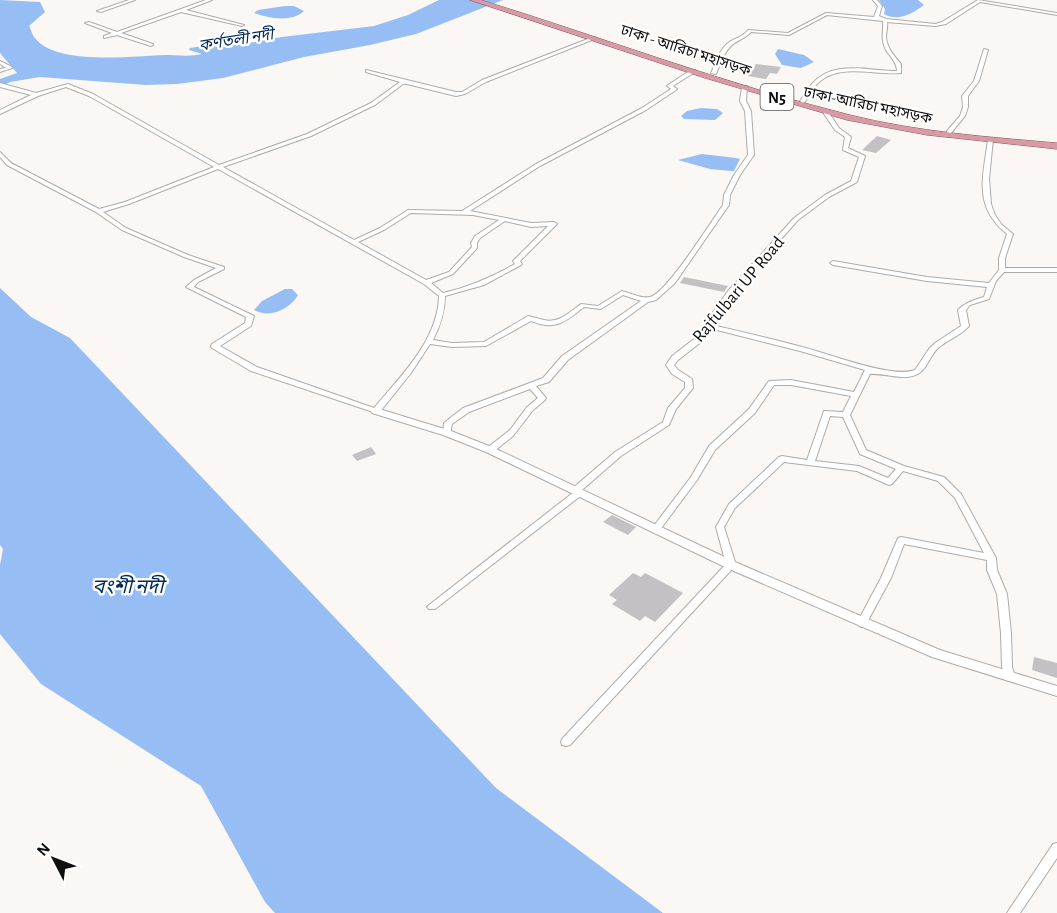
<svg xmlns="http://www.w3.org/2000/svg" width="1057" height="913" font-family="'Alegreya Sans','Noto Sans Bengali',sans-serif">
  <rect width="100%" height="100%" fill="#faf7f4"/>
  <path fill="#96bef5" d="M0 0 40 2 45 12 29 26C31 29 32 35 35 38 56 66 134 56 165 55 177 55 190 57 202 54L189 50 190 48 215 44 238 45 282 37 374 26 408 15 439 0H503L416 34 370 45 304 57 223 78 177 84 146 85 40 77 10 82 0 87V79L17 73 0 53Z
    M879 0H918L924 5C912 14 898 22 884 14L885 9Z
    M285 6H294L304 11C291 23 269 18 254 13L258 10Z
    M778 49 804 55 814 62 801 68 782 65 775 54Z
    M701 108 717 109 723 113 715 120 684 119 681 116 687 111Z
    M702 154 736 158 740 159 734 171H731L710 169 678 160Z
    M0 288 31 317 70 338 496 788 663 913H275L265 902 201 786 41 684 0 634V565L3 549 0 545Z
    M285 289H292L298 295C290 309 270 319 254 310L262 301Z"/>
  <path fill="#c3c1c4" d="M756 64 781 67 777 74 770 73 766 79 748 76Z
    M877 136 891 140 876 153 862 150Z
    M684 277 728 286 724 292 680 283Z
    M371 447 376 454 357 461 352 455Z
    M612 515 636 527 628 535 603 522Z
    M633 573 641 577 645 573 683 593 655 622 645 616 640 621 612 604 617 600 609 595Z
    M1034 657 1057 663V678L1032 670Z"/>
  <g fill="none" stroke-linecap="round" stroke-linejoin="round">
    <g stroke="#aeaba8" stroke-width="2">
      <path id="minor" d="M129 0H135L101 12 97 11Z
        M206 0H212L186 10 244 25 242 26 181 12 121 33 153 44V45L151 46 117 35 104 38V36L112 33 85 23 89 22 117 32Z
        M873 0H877L882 6 879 16 886 19 935 24 942 22 978 0 1057 13V15L980 2 946 24 935 26 887 22C888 27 886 32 886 37 887 48 894 56 901 64V73C872 76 837 61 815 86 811 91 808 97 805 102L803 103 800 101C804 96 807 90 811 85 832 59 868 71 897 71 897 62 890 57 886 50 880 39 884 31 883 21L827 15 789 35 751 32C745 39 736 40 730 47 723 54 720 65 716 74L711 73C716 63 719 50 728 43 735 38 743 37 748 30L788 33 826 13 874 17 878 6Z
        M593 37 597 38 486 82 465 94 456 96 407 84H403L375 105 311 136 223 167 354 240 380 228 408 210 462 211 536 164 642 108 671 89 667 86 668 85 691 70H695V72L673 86 677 89 676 90 646 110 540 166 470 211 531 223 554 222 557 224 520 261 522 264 521 265 484 285 445 296C445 313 440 326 433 340L452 343 484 342 528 316C534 317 538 319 544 320 558 324 570 312 581 304L598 306 622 291C630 293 642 299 650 297 666 294 711 222 723 205L724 195 734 175 748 155 745 111 740 101 742 87 747 86 746 101 751 111 754 155 740 175 730 195 729 205 675 283 656 300 648 302 568 360 549 382 536 386 546 398 545 400 533 410 513 436 493 452H487L486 450 487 448 510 430 527 407 538 398 530 389 469 412 452 424 450 435H444L443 433 444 423 463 408 543 378 562 356 641 301 623 295 601 309 584 307C565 322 556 331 531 321L486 346 452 347 430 344 411 373 379 413H376L251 371 212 348 211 346 212 344 245 323 246 317 186 287 194 280 216 268 184 257 122 230 96 212 7 165 0 157V152L11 163 99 209 125 202 214 167 89 96 66 87 38 96 0 114V110L31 95 0 87V83L36 93 68 84 93 94 219 165 307 134 371 103 400 82 366 72V70L456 92H462L482 80ZM218 169 424 284 439 296C438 340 401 376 374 408L257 367 220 346 251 326 254 316 194 287 198 282 224 269V267L188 255 126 228 103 212 129 204ZM411 213 473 215 499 220 475 236 471 243 472 247 449 272 426 280 358 242 384 230ZM505 221 531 227 548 226 513 261 515 264C492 277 469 287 443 293L431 283 453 274 477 248V243L480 238Z
        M984 49 988 50 979 81 968 96V107L965 116 951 133H947V131L960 116 963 107 962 96 974 81Z
        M0 61 12 67V68L0 72V69L6 68 0 64Z
        M823 110H827L839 128 851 137 848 148 865 156 857 182 829 197 798 220 733 293 712 325C742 332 772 339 802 347 827 353 892 379 915 370L929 349 935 343 961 326 958 310C966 302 974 300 984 297L987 287 927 281 833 265 830 263 833 261 927 277 989 283 999 270V258L1007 234C973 207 983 177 988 140L993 139 989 179 991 204 995 215 1001 224 1013 234 1005 258V268H1057V272H1004L996 281 989 299 970 305 966 310 969 326C960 336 947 340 938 348 926 360 928 374 908 377 895 378 883 373 870 374L850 415 866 450 904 466 944 477 961 494 996 558 997 570 1007 594 1011 633 1012 667 1015 677 1014 680 1010 681 1006 680 1002 667 1001 633 997 594 987 570V560L904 544 891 578 865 626 862 627 859 626 857 623 881 578 898 538 901 537 984 553 955 498 938 481 903 471 892 484 889 485 857 471 784 462 735 508 724 527 736 565 734 567 570 745 566 746 562 745 561 742 562 739 726 564 716 527 729 504 779 457 782 456 807 460 824 411 843 412 851 396 791 385H774L755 413 715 450 697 480 659 531H653L652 529 653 527 691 477 709 446 749 409 769 381 791 380 854 392 865 370 800 351 709 328 700 343 678 360 674 365 678 370 692 379 693 388 676 409 669 425 621 456 582 490 584 492 583 494 435 609H429L427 607 429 605 574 492 572 490 573 488 615 452 663 422 668 408 685 388V382L672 374 666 365 672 356 694 339 728 291 794 218 825 195 851 181 859 157 843 150 845 137 835 130 822 111ZM830 416 843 417 860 454 896 469 888 478 859 466 815 461Z
        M1057 843V858L1020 913H1007L1053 844Z"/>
    </g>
    <g stroke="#aeaba8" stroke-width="2">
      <path id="tertiary" d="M376 408 451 431 494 448 735 562 940 650 1057 686V696L932 657 727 568 486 452 443 435 372 413 371 411 372 409Z"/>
    </g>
    <g stroke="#8c5861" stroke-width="1">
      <path id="trunk" d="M470 0H481C604 38 725 84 850 115 918 132 988 137 1057 143V149L927 135 847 120 705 78Z"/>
    </g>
    <use href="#minor" fill="#fff" fill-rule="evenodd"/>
    <use href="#tertiary" fill="#fff" fill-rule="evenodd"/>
    <use href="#trunk" fill="#d89aa4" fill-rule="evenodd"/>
  </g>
  <g text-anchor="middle" stroke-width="5" stroke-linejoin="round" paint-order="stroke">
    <g font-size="15" fill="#100f0e" stroke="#fff">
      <text transform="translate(686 50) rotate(18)" y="5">ঢাকা - আরিচা মহাসড়ক</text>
      <text transform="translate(868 105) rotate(12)" y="5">ঢাকা-আরিচা মহাসড়ক</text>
    </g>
    <g font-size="16" font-style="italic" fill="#032b5a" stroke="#fff">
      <text transform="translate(236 39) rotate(-9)" y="6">কর্ণতলী নদী</text>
    </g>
    <rect fill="#fff" stroke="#585756" stroke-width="1.5" x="760.5" y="84" width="33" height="26" rx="4.5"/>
    <g font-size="16" font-weight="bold" fill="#100f0e">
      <text x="777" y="103">N5</text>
    </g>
    <g font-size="18" fill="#100f0e" stroke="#fff">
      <text transform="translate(738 289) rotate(-50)" y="6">Rajfulbari UP Road</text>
    </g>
    <g font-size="20" font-style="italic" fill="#032b5a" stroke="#fff">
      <text x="128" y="593">বংশী নদী</text>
    </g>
  </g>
  <g transform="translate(54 859) rotate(312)" stroke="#ffffff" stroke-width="4.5" paint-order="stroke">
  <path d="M0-4.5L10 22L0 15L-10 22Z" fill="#100f0e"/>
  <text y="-9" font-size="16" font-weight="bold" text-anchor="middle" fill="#100f0e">N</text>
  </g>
</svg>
